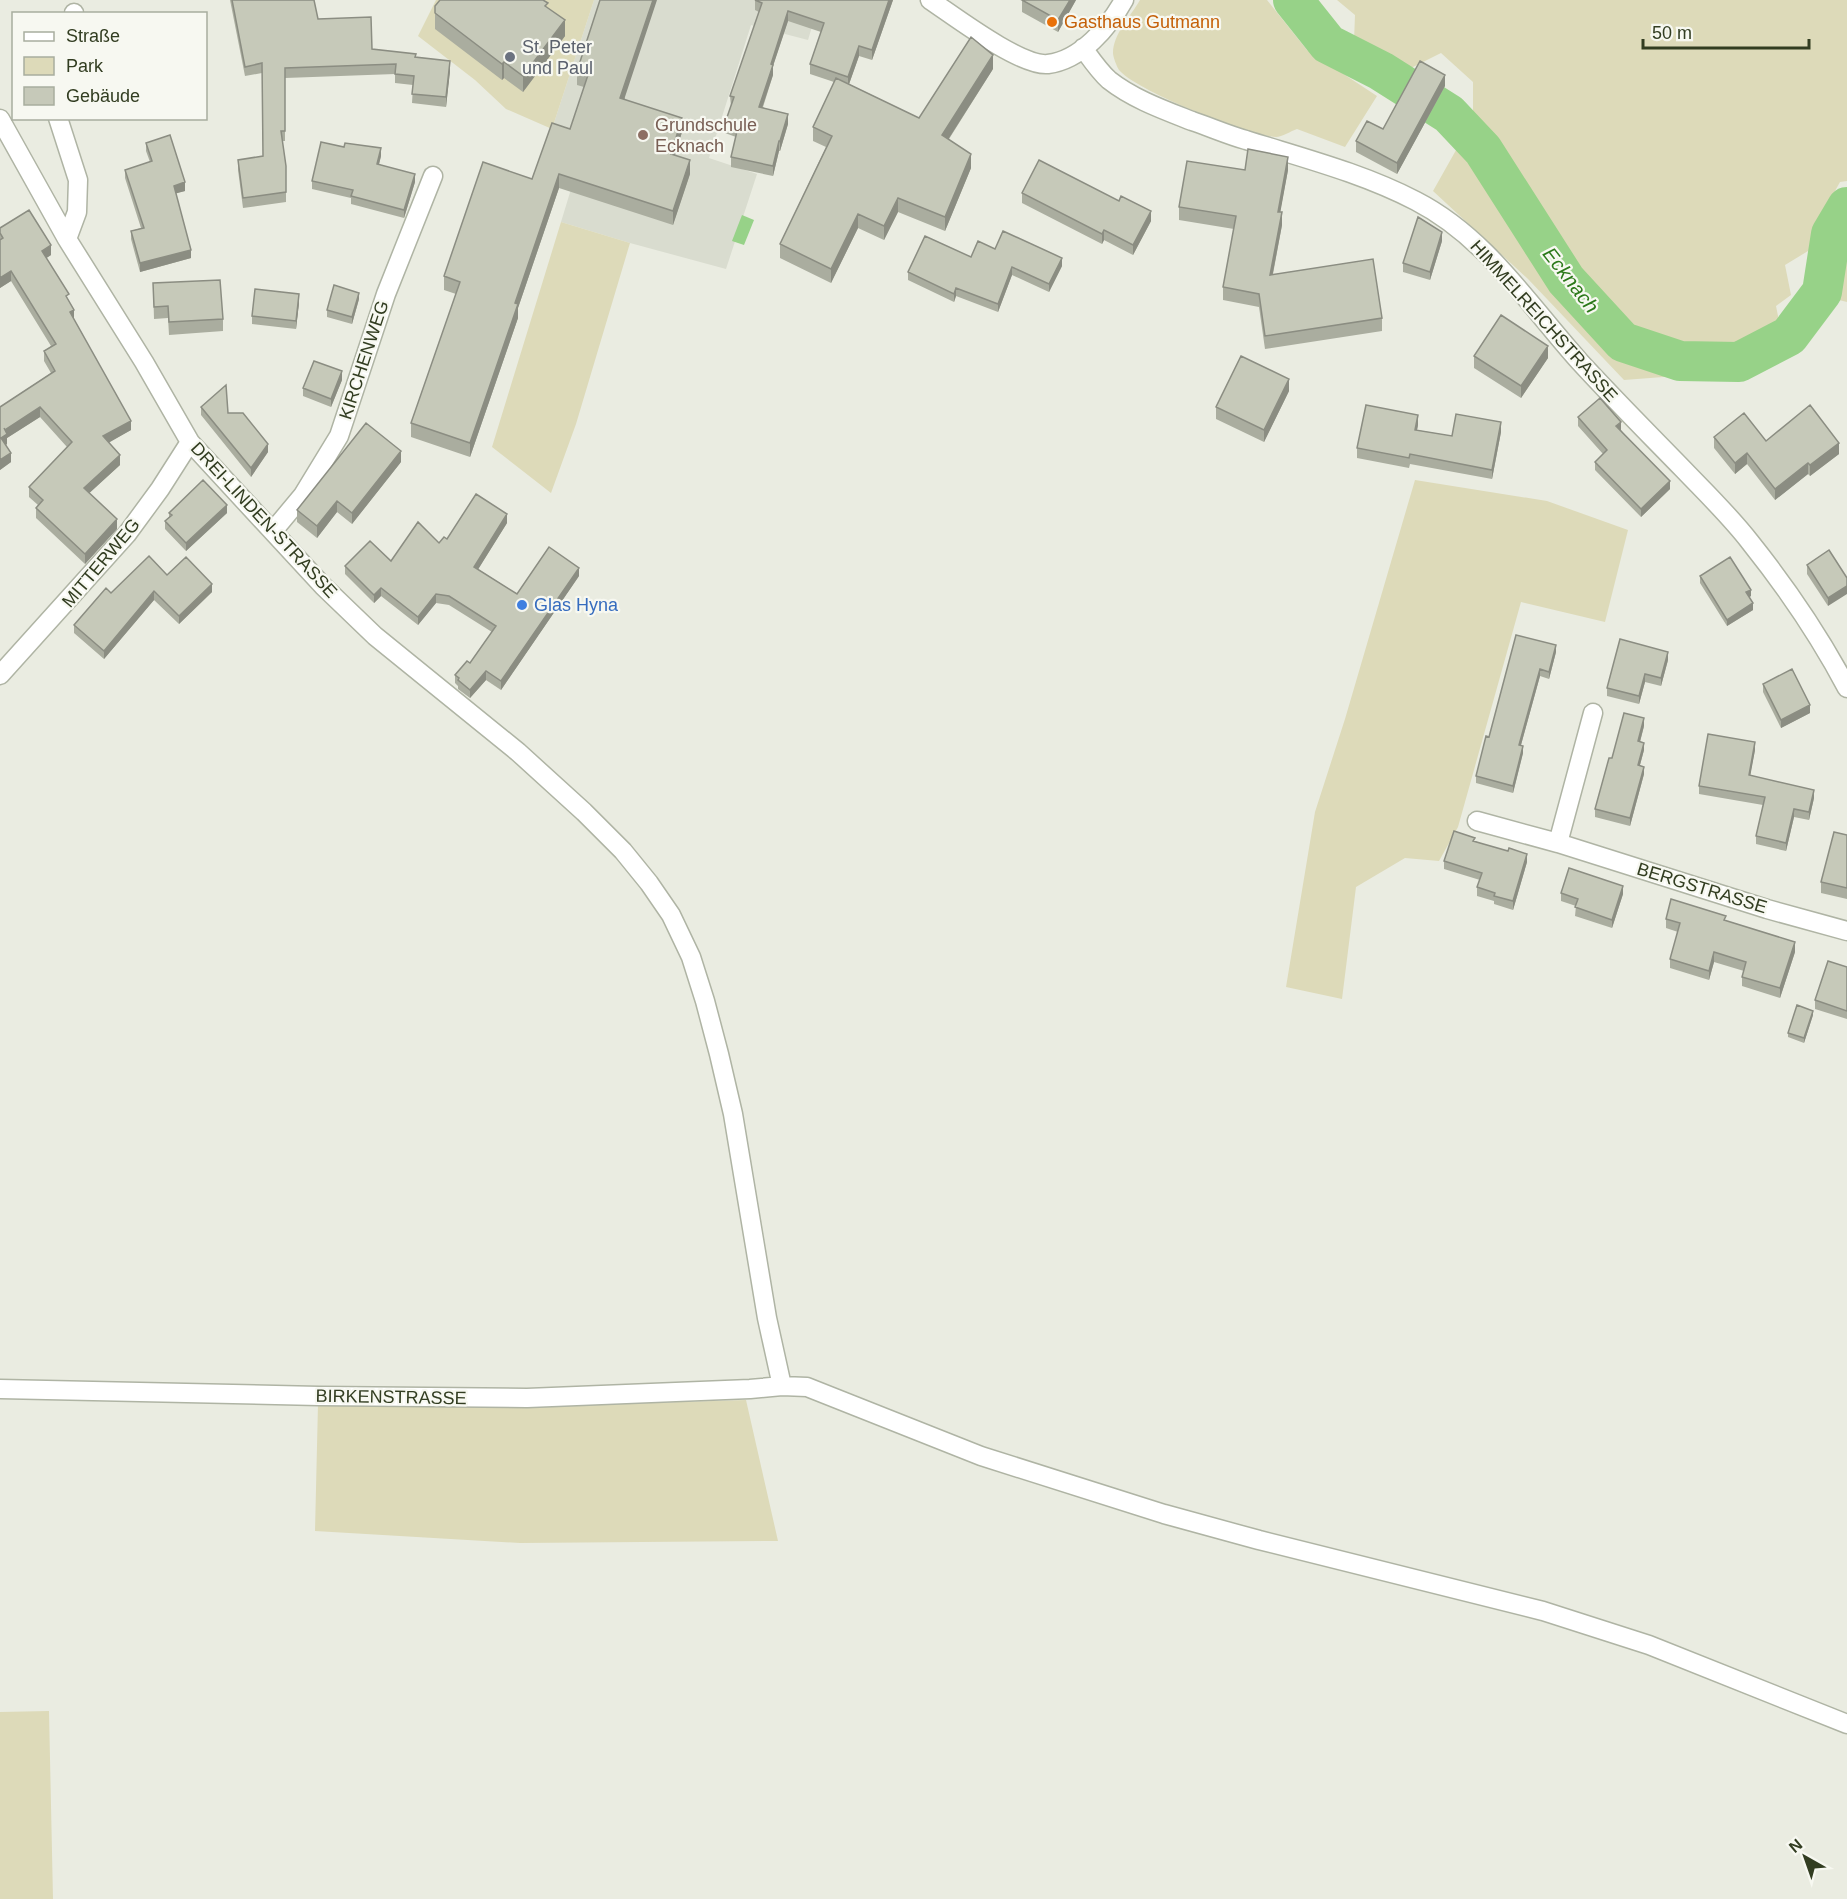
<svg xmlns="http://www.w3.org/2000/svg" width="1847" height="1899" font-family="Arial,sans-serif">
  <rect width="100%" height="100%" fill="#eaece1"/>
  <path fill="#d9dccf" d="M594 0H820L808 40 751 25 709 158 757 174 726 269 630 243 561 222 586 140 552 129Z"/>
  <path fill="#dddab9" d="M436 0H594L552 129 506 109 475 80 418 36Z
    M1140 0H1267L1307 50 1377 96 1345 147 1297 129C1291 131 1282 137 1276 137 1249 136 1135 90 1119 70 1117 67 1113 57 1113 53 1113 34 1131 16 1140 0Z
    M1337 0H1847V181L1840 182 1815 227 1813 248 1785 265 1791 295 1776 306 1780 326 1774 365 1742 371 1624 380 1528 279 1433 191 1473 120V82L1441 53 1411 68 1354 41 1355 15Z
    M561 222 630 243 576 424 551 493 492 447Z
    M1847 236V302L1835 299 1844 239Z
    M1415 480 1547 501 1628 530 1605 622 1521 602 1458 827 1439 861 1405 858 1356 887 1342 999 1286 987 1315 812 1345 719Z
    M746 1400 778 1541 520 1543 315 1531 318 1404 517 1407Z
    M49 1711 53 1899H0V1712Z"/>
  <path fill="#97d288" d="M742 215 754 220 744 245 732 241Z"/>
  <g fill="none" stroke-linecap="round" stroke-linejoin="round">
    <path stroke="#97d288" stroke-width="40" d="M1293 0 1328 44 1381 71 1449 114 1483 150 1566 280 1623 342 1680 361 1739 362 1789 336 1822 292 1831 234 1847 207"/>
    <g stroke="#afb4a4" stroke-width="21">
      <path id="minor" d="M930 0C954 16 1021 67 1048 64 1081 60 1109 27 1124 0
        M74 14V13
        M1083 48C1091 59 1099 71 1109 80 1133 99 1164 110 1192 121 1210 127 1228 135 1246 140 1303 158 1362 173 1416 201 1486 237 1528 304 1580 362 1614 399 1649 434 1684 470 1706 493 1730 516 1750 542 1786 587 1820 637 1847 688
        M58 118 78 180 77 212 67 239
        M0 119 67 239 144 362 190 442 323 586 375 636 518 752 584 812 623 851 649 883 671 915 691 957 705 1001 719 1054 733 1114 767 1318 782 1386
        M273 531 303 495 339 436 386 294 433 176
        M0 675 127 534 160 489 190 442
        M1477 821 1558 843 1767 909 1847 931
        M1558 843 1593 713
        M0 1389 319 1396 527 1398 750 1389 782 1386 807 1387 981 1456 1164 1514 1259 1540 1543 1611 1649 1645 1847 1724"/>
    </g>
    <use href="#minor" stroke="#fff" stroke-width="18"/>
  </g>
  <path fill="#aaad9f" d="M230 0H314L318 19 372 49 416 57 450 71 446 107 412 103 413 85 395 83V74L285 78V141H282L286 166V202L243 208 238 170V160L263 156 262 73 245 76Z
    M600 0 625 99 682 132 675 155 690 174 673 225 559 188 518 308V318L470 457 411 437V423L456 294 444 290V276L532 179 570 129 584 87 577 85V71Z
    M755 0H893L872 60 859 56 849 84 919 118 993 69 949 139 971 168 945 231 898 212 884 240 858 228 831 283 780 258V244L826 147 813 141V127L834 82 810 74V64L821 32 788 21 773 66V75L763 107 788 124 780 151H779L773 176 731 167V157L736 137 725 133V123L731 106 730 96 759 12 755 10Z
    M1022 0H1076L1058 32 1022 12Z
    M435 6 548 8 565 36 523 92 504 78 502 80 435 29Z
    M1445 86 1397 174 1356 152V141L1383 129Z
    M146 143 185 191 176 193 191 258 140 272 131 239V231L141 228 125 178V170L150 162 146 151Z
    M381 156 379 164 415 182 404 218 351 204V198L312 189V181Z
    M1245 170H1288L1280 212 1282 225 1273 274 1382 318V331L1265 349 1259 307 1223 300V287L1234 229 1179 220V207Z
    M1022 193 1119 201 1151 221 1133 255 1104 240 1102 244 1022 203Z
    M0 228 51 255 46 258 69 301 74 319 131 430 109 442 120 465 89 493 117 529 85 564 36 518V508L38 505 29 497V487L67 447 40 417 7 438V444L6 445 11 462 0 470V407L51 373 44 361V351L51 346 11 281 0 288Z
    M1442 241 1430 280 1403 272V263Z
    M995 249 1062 266 1049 292 1012 275 998 312 956 296 954 302 908 280V272L971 257Z
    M153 283 223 319V331L169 335 168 318 154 319Z
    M359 299 352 324 327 317V310Z
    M299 303 296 329 252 324V316Z
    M1474 356 1548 358 1521 398 1474 368Z
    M342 380 331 407 303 396V388Z
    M1289 391 1264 442 1216 419V407Z
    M201 407 228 413 268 452 251 477 201 415Z
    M1578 417 1621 430 1670 489 1641 517 1595 470V462L1603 454 1578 426Z
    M1418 425 1417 430 1452 436 1501 432 1492 479 1410 464 1409 468 1357 458V448Z
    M1714 437 1766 441 1839 454 1810 476 1808 474 1775 500 1747 464 1735 474 1714 448Z
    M401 462 352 524 337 512 317 538 297 522V510Z
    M169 513H227L186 551 165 529V521L169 517Z
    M507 523 478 569 517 594 579 576 501 690 486 680 470 698 458 689V686L455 683V675L470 663 492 632 449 605 436 603 418 625 381 596 374 603 345 574V566L391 561 439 543 447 539Z
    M1829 550 1828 606 1807 574V565Z
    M167 575 212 592 179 624 154 600 104 659 74 633V625L111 593Z
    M1700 576 1751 596 1749 597 1753 610 1727 626 1700 583Z
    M1516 635 1556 652 1549 679 1540 676 1521 745 1523 753 1513 793 1476 783V776L1489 737Z
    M1668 660 1661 686 1645 682 1639 704 1607 696V688Z
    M1763 684 1810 713 1781 728 1763 692Z
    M1644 726 1640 742 1644 750 1640 765 1644 774 1630 826 1595 817V809L1612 758Z
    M1755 750 1750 775 1814 798 1809 820 1794 817 1786 851 1756 844V836L1763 805 1699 794V786Z
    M1847 835V899L1821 893V882Z
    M1475 841 1527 862 1513 910 1494 904V901L1477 896V887L1480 880 1444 869V861Z
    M1561 893 1623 894 1612 928 1575 916 1576 906 1561 901Z
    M1666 919 1726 921 1795 952 1780 998 1742 986V977L1744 971 1714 962 1709 980 1670 968V959L1678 932 1666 928Z
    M1847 967V1019L1815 1009V1000Z
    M1813 1015 1804 1043 1788 1037V1033Z"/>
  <path fill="#8b8d82" d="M653 0H657L620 112V98Z
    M889 0H893L872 60V50Z
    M1070 0H1076L1058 32V20Z
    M788 11V21L773 66V75L759 117V107L771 64Z
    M565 20V36L523 92V76Z
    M859 46V56L848 87V77Z
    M993 55V69L942 149V135Z
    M450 61V71L446 107V97Z
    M504 62V78L502 80V64Z
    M1445 75V86L1397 174V163Z
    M788 114V124L780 151V141Z
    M682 118V132L671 168V154Z
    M779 141V151L773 176V166Z
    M381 148V156L377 172V164Z
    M971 154V168L945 231V217Z
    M1288 157V170L1278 225V212Z
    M690 160V174L673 225V211Z
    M415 174V182L404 218V210Z
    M559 174V188L518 308V318L470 457V443L515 303Z
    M185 182V191L174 194V186Z
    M898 198V212L884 240V226Z
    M1151 211V221L1133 255V245Z
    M1282 212V225L1270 288V275Z
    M858 214V228L831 283V269Z
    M1104 230V240L1102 244V234Z
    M1442 232V241L1430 280V272Z
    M51 245V255L42 261V251Z
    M191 250V258L140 272V263Z
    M1062 258V266L1049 292V284Z
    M1012 267V275L998 312V304Z
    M11 271V281L0 288V278Z
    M956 288V296L954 302V294Z
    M359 293V299L352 324V317Z
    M299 294V303L296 329V321Z
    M74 310V320L70 312Z
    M1548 346V358L1521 398V386Z
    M342 371V380L331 407V399Z
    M1289 379V391L1264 442V430Z
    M40 407V417L7 438V444L1 448V438L5 430Z
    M1418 415V425L1415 440V430Z
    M131 421V430L103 446V436Z
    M1501 422V432L1492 479V470Z
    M1621 422V430L1616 434V426Z
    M1839 443V454L1810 476V465Z
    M268 444V452L251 477V468Z
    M401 451V462L352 524V513Z
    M11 453V462L0 470V460Z
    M1747 453V464L1735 474V463Z
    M120 455V465L84 498V488Z
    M1808 463V474L1775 500V489Z
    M1670 481V489L1641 517V509Z
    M337 501V512L317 538V526Z
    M227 505V513L186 551V543Z
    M507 514V523L474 576V567Z
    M117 519V529L85 564V554Z
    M579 568V576L501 690V681Z
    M212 584V592L179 624V616Z
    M1847 586V594L1828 606V598Z
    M381 588V596L374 603V595Z
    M1751 590V596L1746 599V592Z
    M154 591V600L104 659V651Z
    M436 594V603L418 625V617Z
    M1753 603V610L1727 626V620Z
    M1556 645V652L1549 679V672Z
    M1668 652V660L1661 686V678Z
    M1540 669V676L1519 752V745Z
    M486 671V680L470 698V690Z
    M1645 674V682L1639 704V696Z
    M1810 705V713L1781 728V720Z
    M1644 718V726L1638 749V741Z
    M1755 742V750L1749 783V775Z
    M1644 743V750L1638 772V765Z
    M1523 746V753L1513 793V786Z
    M1644 767V774L1630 826V818Z
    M1814 790V798L1809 820V812Z
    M1794 809V817L1786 851V843Z
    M1527 854V862L1513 910V901Z
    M1623 886V894L1612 928V920Z
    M1795 942V952L1780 998V988Z
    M1714 952V962L1709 980V971Z
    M1813 1011V1015L1804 1043V1038Z"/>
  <path fill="#c6c9b9" stroke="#8b8d82" stroke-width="1.5" d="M232 0H314L318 19 371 17 372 49 416 54 415 57 450 61 446 97 412 94 414 76 395 74 396 64 285 68V131H281L286 166V192L243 198 238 160 263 156 262 63 245 67Z
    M440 0H543L548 3 545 6 565 20 523 76 504 62 502 64 435 13V6Z
    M600 0H653L620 98 682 118 671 154 690 160 673 211 559 174 515 303 518 304 470 443 411 423 460 282 444 276 483 162 532 179 552 123 570 129 588 75 577 71Z
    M755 0H889L872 50 859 46 848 77 810 64 824 23 788 11 771 64 773 65 759 107 788 114 780 141H779L773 166 731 157 738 127 725 123 734 97 730 96 762 3Z
    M1022 0H1070L1058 20Z
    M971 37 993 55 942 135 971 154 945 217 898 198 884 226 858 214 831 269 780 244 832 136 813 127 836 78 919 118Z
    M1420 61 1445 75 1397 163 1356 141 1367 121 1383 129Z
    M170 135 185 182 174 186 191 250 140 263 131 231 144 228 125 170 152 161 146 143Z
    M321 142 344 147 345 143 381 148 377 164 415 174 404 210 351 196 353 190 312 181Z
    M1248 149 1288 157 1278 212H1282L1270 275 1373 259 1382 318 1265 336 1259 294 1223 287 1236 216 1179 207 1187 161 1245 170Z
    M1039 160 1119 201 1121 196 1151 211 1133 245 1104 230 1102 234 1022 193Z
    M29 210 51 245 42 251 69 294 66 296 74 310 70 312 131 421 103 436 120 455 84 488 117 519 85 554 36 508 43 500 29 487 72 442 40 407 5 430 4 428 7 434 1 438 11 453 0 460V407L55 371 44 351 56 344 11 271 0 278V240L3 238 0 233V228Z
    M1418 217 1442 232 1430 272 1403 263Z
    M1003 231 1062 258 1049 284 1012 267 998 304 956 288 954 294 908 272 925 236 971 257 978 241 995 249Z
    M220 280 223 319 169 322 168 306 154 307 153 283Z
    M334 285 359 293 352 317 327 310Z
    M255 289 299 294 296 321 252 316Z
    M1501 315 1548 346 1521 386 1474 356Z
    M1241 356 1289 379 1264 430 1216 407Z
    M314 361 342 371 331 399 303 388Z
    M226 385 228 413H243L268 444 251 468 201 407Z
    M1600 398 1621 422 1616 426 1670 481 1641 509 1595 462 1607 450 1578 417Z
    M1366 405 1418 415 1415 430 1452 436 1456 414 1501 422 1492 470 1410 454 1409 458 1357 448Z
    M1810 405 1839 443 1810 465 1808 463 1775 489 1747 453 1735 463 1714 437 1744 413 1766 441Z
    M366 423 401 451 352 513 337 501 317 526 297 510Z
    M203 480 227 505 186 543 165 521 172 515 169 513Z
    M476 494 507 514 474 567 517 594 549 547 579 568 501 681 486 671 470 690 458 680 459 678 455 675 467 661 470 663 496 626 449 596 436 594 418 617 381 588 374 595 345 566 370 541 391 561 418 522 439 543 444 537 447 539Z
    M1829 550 1847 578V586L1828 598 1807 565Z
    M149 556 167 575 186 557 212 584 179 616 154 591 104 651 74 625 106 588 111 593Z
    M1730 557 1751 590 1746 592 1753 603 1727 620 1700 576Z
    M1516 635 1556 645 1549 672 1540 669 1519 745 1523 746 1513 786 1476 776 1486 736 1489 737Z
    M1620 639 1668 652 1661 678 1645 674 1639 696 1607 688Z
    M1792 669 1810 705 1781 720 1763 684Z
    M1624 713 1644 718 1638 741 1644 743 1638 765 1644 767 1630 818 1595 809 1609 758H1612Z
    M1708 734 1755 742 1749 775 1814 790 1809 812 1794 809 1786 843 1756 836 1765 797 1699 786Z
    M1454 831 1475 838 1473 841 1508 851 1509 848 1527 854 1513 901 1494 896 1495 893 1477 887 1482 873 1444 861Z
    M1834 832 1847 835V888L1821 882Z
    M1569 868 1623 886 1612 920 1575 907 1578 899 1561 893Z
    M1671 899 1726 916 1724 920 1795 942 1780 988 1742 977 1746 962 1714 952 1709 971 1670 959 1680 923 1666 919Z
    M1828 961 1847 967V1011L1815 1000Z
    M1797 1005 1813 1011 1804 1038 1788 1033Z"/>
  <circle fill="#e8710a" stroke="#f7f8f1" stroke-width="2" cx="1052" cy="22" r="6"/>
  <circle fill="#6b7280" stroke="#f7f8f1" stroke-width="2" cx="510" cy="57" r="6"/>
  <circle fill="#8d6e63" stroke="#f7f8f1" stroke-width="2" cx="643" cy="135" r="6"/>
  <circle fill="#3f7fe0" stroke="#f7f8f1" stroke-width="2" cx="522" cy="605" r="6"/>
  <g text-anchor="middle" stroke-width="4.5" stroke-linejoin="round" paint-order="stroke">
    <g font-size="18" fill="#c56008" stroke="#f7f8f1" text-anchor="start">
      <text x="1064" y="28">Gasthaus Gutmann</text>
    </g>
    <g font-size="18" fill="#5b616d" stroke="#f7f8f1" text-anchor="start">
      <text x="522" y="53">St. Peter<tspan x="522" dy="21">und Paul</tspan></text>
    </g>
    <g font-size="18" fill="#785e54" stroke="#f7f8f1" text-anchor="start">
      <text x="655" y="131">Grundschule<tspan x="655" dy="21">Ecknach</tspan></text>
    </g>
    <g font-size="18" fill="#323d21" stroke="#f7f8f1">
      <text transform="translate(1544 321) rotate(48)" y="6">HIMMELREICHSTRASSE</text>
      <text transform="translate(364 360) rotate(-72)" y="6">KIRCHENWEG</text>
      <text transform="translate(264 520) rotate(47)" y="6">DREI-LINDEN-STRASSE</text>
      <text transform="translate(101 563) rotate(-50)" y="6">MITTERWEG</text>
      <text transform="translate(1702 888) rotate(17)" y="6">BERGSTRASSE</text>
      <text transform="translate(391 1397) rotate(1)" y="6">BIRKENSTRASSE</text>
    </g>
    <g font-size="18" fill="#366cbe" stroke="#f7f8f1" text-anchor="start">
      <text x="534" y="611">Glas Hyna</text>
    </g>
    <g font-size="20" font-style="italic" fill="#2c791a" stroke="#f7f8f1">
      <text transform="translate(1571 280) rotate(52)" y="7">Ecknach</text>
    </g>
  </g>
  <rect x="12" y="12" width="195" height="108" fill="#f7f8f1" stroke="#a8ad9e" stroke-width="1.5"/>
  <rect x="24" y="32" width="30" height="9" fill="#ffffff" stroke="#a8ad9e" stroke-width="1.5"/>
  <text x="66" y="42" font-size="18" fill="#323d21">Straße</text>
  <rect x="24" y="57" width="30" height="18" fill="#dddab9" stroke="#a8ad9e" stroke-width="1.5"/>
  <text x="66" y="72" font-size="18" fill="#323d21">Park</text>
  <rect x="24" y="87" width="30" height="18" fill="#c6c9b9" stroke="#a8ad9e" stroke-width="1.5"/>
  <text x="66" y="102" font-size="18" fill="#323d21">Gebäude</text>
  <g transform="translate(1805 1857) rotate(320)" stroke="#f7f8f1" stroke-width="4.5" paint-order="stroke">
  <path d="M0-4.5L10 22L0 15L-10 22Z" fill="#323d21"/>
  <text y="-9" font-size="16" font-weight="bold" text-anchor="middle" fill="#323d21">N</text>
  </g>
  <path d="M1643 39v9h166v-9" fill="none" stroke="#323d21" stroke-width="3"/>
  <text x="1652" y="39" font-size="18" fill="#323d21" stroke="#f7f8f1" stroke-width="4.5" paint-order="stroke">50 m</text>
</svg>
